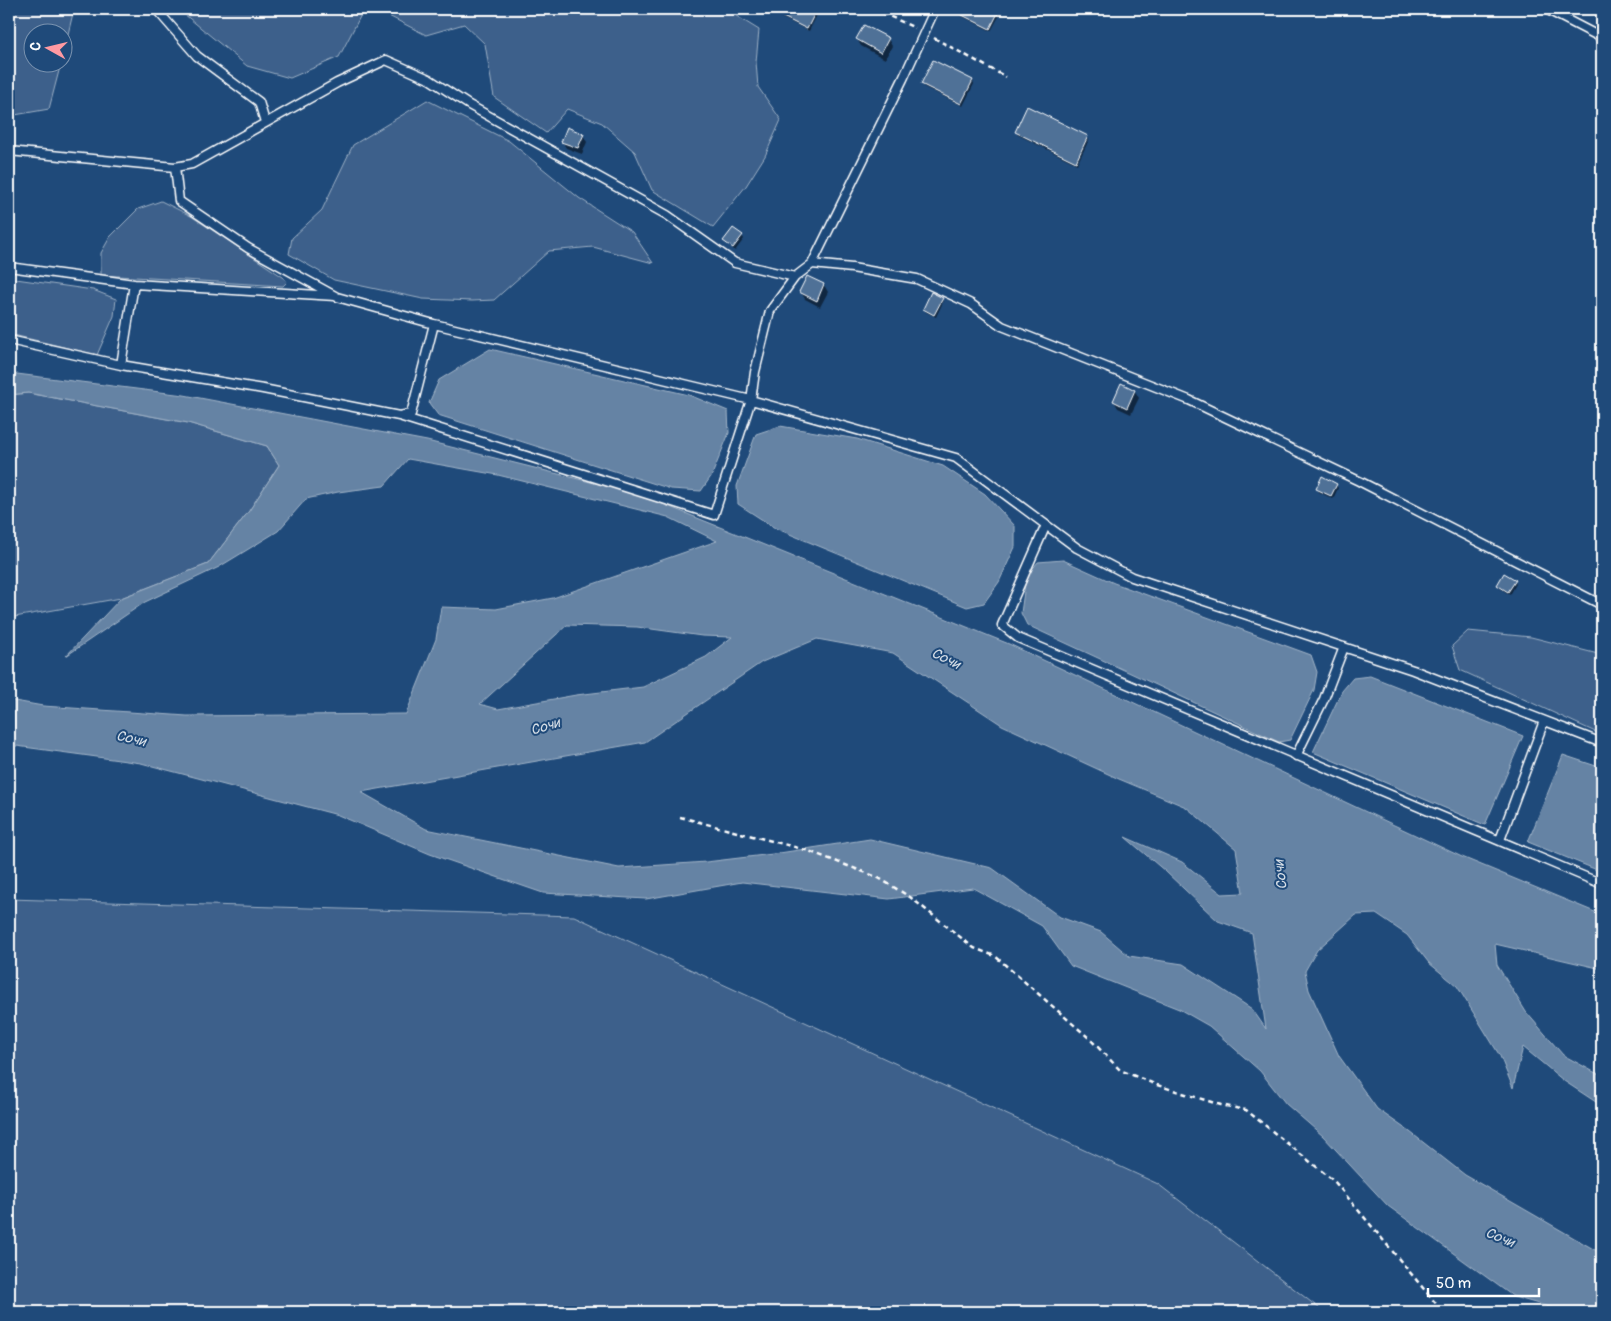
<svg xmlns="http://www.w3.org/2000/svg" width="1611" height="1321" font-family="Pangolin,sans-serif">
  <rect width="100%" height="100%" fill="#1f4a7a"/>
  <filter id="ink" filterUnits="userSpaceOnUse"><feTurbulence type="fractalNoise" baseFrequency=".02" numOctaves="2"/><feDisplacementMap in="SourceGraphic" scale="10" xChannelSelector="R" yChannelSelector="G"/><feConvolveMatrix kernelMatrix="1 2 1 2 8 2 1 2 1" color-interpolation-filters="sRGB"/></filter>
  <g filter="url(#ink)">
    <path fill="#3c618b" stroke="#9eb0c5" d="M9 9H74L63 55 62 32H32V62L61 63 49 109 9 116Z
      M178 9H364L339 57 290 78 247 66Z
      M375 9H725L759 30 756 62 758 87 781 120 765 156 746 186 713 227 652 190 635 152 602 123 567 109 546 133 494 97 485 44 464 24 426 35Z
      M427 100 509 141 579 198 632 232 653 263 593 247 549 251 494 300 472 301 423 299 334 280 289 254 292 238 322 210 353 145Z
      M161 201 191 216 283 277 287 282 283 286 101 275V253L110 237 138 209Z
      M9 278 93 290 116 299 114 316 97 355 9 334Z
      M28 393 188 423 267 446 279 465 249 511 208 564 121 598 9 618V395Z
      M1468 631 1531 637 1602 655V735L1460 670 1452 646Z
      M9 899 574 916 1158 1184 1324 1312H9Z"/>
    <path fill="#6583a4" stroke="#a3b5c8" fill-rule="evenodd" d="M490 349 689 395 728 411 729 433 712 475 701 491 671 489 438 415 429 403 439 380Z
      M9 373 184 395 427 441 638 494 1009 644 1462 857 1602 915V969L1495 944 1497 965 1526 1012 1563 1055 1594 1072 1602 1075V1106L1564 1081 1523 1047 1513 1088 1500 1056 1457 986 1429 963 1407 935 1376 914 1356 915 1317 950 1305 971 1309 990 1339 1056 1377 1109 1410 1132 1465 1175 1602 1254V1312H1567L1514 1297 1388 1206 1323 1136 1286 1104 1260 1071 1209 1026 1179 1009 1071 966 1042 926 973 888 889 899 742 882 646 899 543 893 430 854 338 815 141 763 9 745V700L43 706 187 716 406 714 436 639 441 607 496 609 553 598 717 541 668 517 498 475 408 459 384 486 338 492 306 499 278 531 219 567 145 602 66 656 121 598 208 564 249 511 279 465 267 446 188 423 28 393 9 395ZM567 625 637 627 702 636 732 637 706 657 643 687 576 695 498 709 480 704ZM817 639 893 653 1002 725 1119 779 1186 807 1236 849 1243 893 1222 894 1182 862 1125 837 1166 872 1218 921 1252 933 1266 1029 1252 1009 1183 964 1129 956 1101 932 1060 917 992 868 870 839 773 854 706 862 619 868 426 829 361 792 645 742 762 662Z
      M780 426 857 439 943 466 985 494 1015 526V547L999 582 984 603 967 607 775 528 738 504 737 486 756 434Z
      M1063 560 1114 583 1311 655 1317 672 1314 690 1290 740 1279 742 1027 625 1021 613 1026 577 1038 562Z
      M1370 676 1523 736 1485 825 1313 752 1342 691 1353 678Z
      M1563 755 1602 768V872L1528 842Z"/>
    <path fill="#0007" d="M764 9H820L809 31Z
      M948 9H1003L991 31Z
      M857 39H888L892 46 885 59 861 46Z
      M934 61 973 81 974 84 963 106 924 87 922 84Z
      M1028 108 1087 137 1089 140 1077 164 1018 135 1016 132Z
      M583 135 587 142 582 154 566 148 562 141Z
      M742 236 744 239 735 251 725 241Z
      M808 277 824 285 828 292 820 307 805 299 801 292Z
      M942 299 943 302 936 317 926 312 924 309Z
      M1122 385 1135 391 1139 398 1131 414 1118 408 1114 401Z
      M1336 485 1338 488 1333 499 1319 492 1318 489Z
      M1515 581 1516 584 1510 595 1500 588 1498 585Z"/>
    <path fill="#507197" stroke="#fff" d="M767 9H817L807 29Z
      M950 9H1000L990 29Z
      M864 25 889 38 881 53 856 39Z
      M933 60 973 80 961 104 921 84Z
      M1027 106 1088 136 1076 162 1015 132Z
      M567 127 584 134 578 148 561 142Z
      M733 228 743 235 733 248 723 241Z
      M807 276 824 284 817 301 799 292Z
      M931 292 943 298 934 315 923 309Z
      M1121 383 1135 390 1127 408 1113 401Z
      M1322 476 1337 484 1331 496 1316 489Z
      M1504 573 1516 580 1508 592 1497 585Z"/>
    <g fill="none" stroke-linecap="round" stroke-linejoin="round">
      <g stroke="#fff" stroke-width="11">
        <path id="service" d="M156 9 197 56 259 102 265 122
          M1546 9 1602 38
          M9 151 175 167 192 164 337 83 386 60 429 79 469 105 667 215 735 263 795 277 812 264 903 79 935 9
          M175 167 179 201 248 248 337 297 434 324 751 400 755 372 770 311 795 277
          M812 264 852 268 917 279 971 304 1002 326 1189 400 1359 481 1602 605
          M9 267 134 284
          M335 296 134 284 121 365 263 389 399 416
          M434 324 411 414 399 416 714 515 751 400 956 458 1077 548 1132 577 1413 670 1602 743
          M9 340 121 365
          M1046 525 1002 625 1018 638 1602 884
          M1296 756 1324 699 1344 647
          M1500 840 1544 721"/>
      </g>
      <path stroke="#fff" stroke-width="2.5" stroke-dasharray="5 4" stroke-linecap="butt" d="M874 9 915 28
        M934 38 1006 77
        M680 817 806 850 877 877 910 897 974 948 995 956 1089 1038 1120 1070 1157 1085 1221 1105 1246 1110 1334 1181 1443 1312"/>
      <use href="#service" stroke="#1f4a7a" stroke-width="8"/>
    </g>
  </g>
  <g text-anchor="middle" stroke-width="4" stroke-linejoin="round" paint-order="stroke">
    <g font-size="14" font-style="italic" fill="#d8e0e8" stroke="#1f4a7a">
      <text transform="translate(946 658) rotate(26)" y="5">Сочи</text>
      <text transform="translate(545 726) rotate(-17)" y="5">Сочи</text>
      <text transform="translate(131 738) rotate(12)" y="5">Сочи</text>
      <text transform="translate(1280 875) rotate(-97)" y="5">Сочи</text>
      <text transform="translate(1500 1237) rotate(22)" y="5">Сочи</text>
    </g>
  </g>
  <rect width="1611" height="1321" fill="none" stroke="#1f4a7a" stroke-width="30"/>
  <rect x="15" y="15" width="1581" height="1291" fill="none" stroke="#fff" stroke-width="2" filter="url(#ink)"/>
  <g transform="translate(48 48) rotate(278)"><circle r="24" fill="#1f4a7a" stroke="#7992af"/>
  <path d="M0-4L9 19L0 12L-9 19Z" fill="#ff9aa2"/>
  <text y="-8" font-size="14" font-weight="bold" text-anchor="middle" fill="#ffffff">С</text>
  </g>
  <path d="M1428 1288v8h111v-8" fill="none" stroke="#ffffff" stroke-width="2.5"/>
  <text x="1436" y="1288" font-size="15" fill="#ffffff" stroke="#1f4a7a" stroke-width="4" paint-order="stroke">50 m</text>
</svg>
